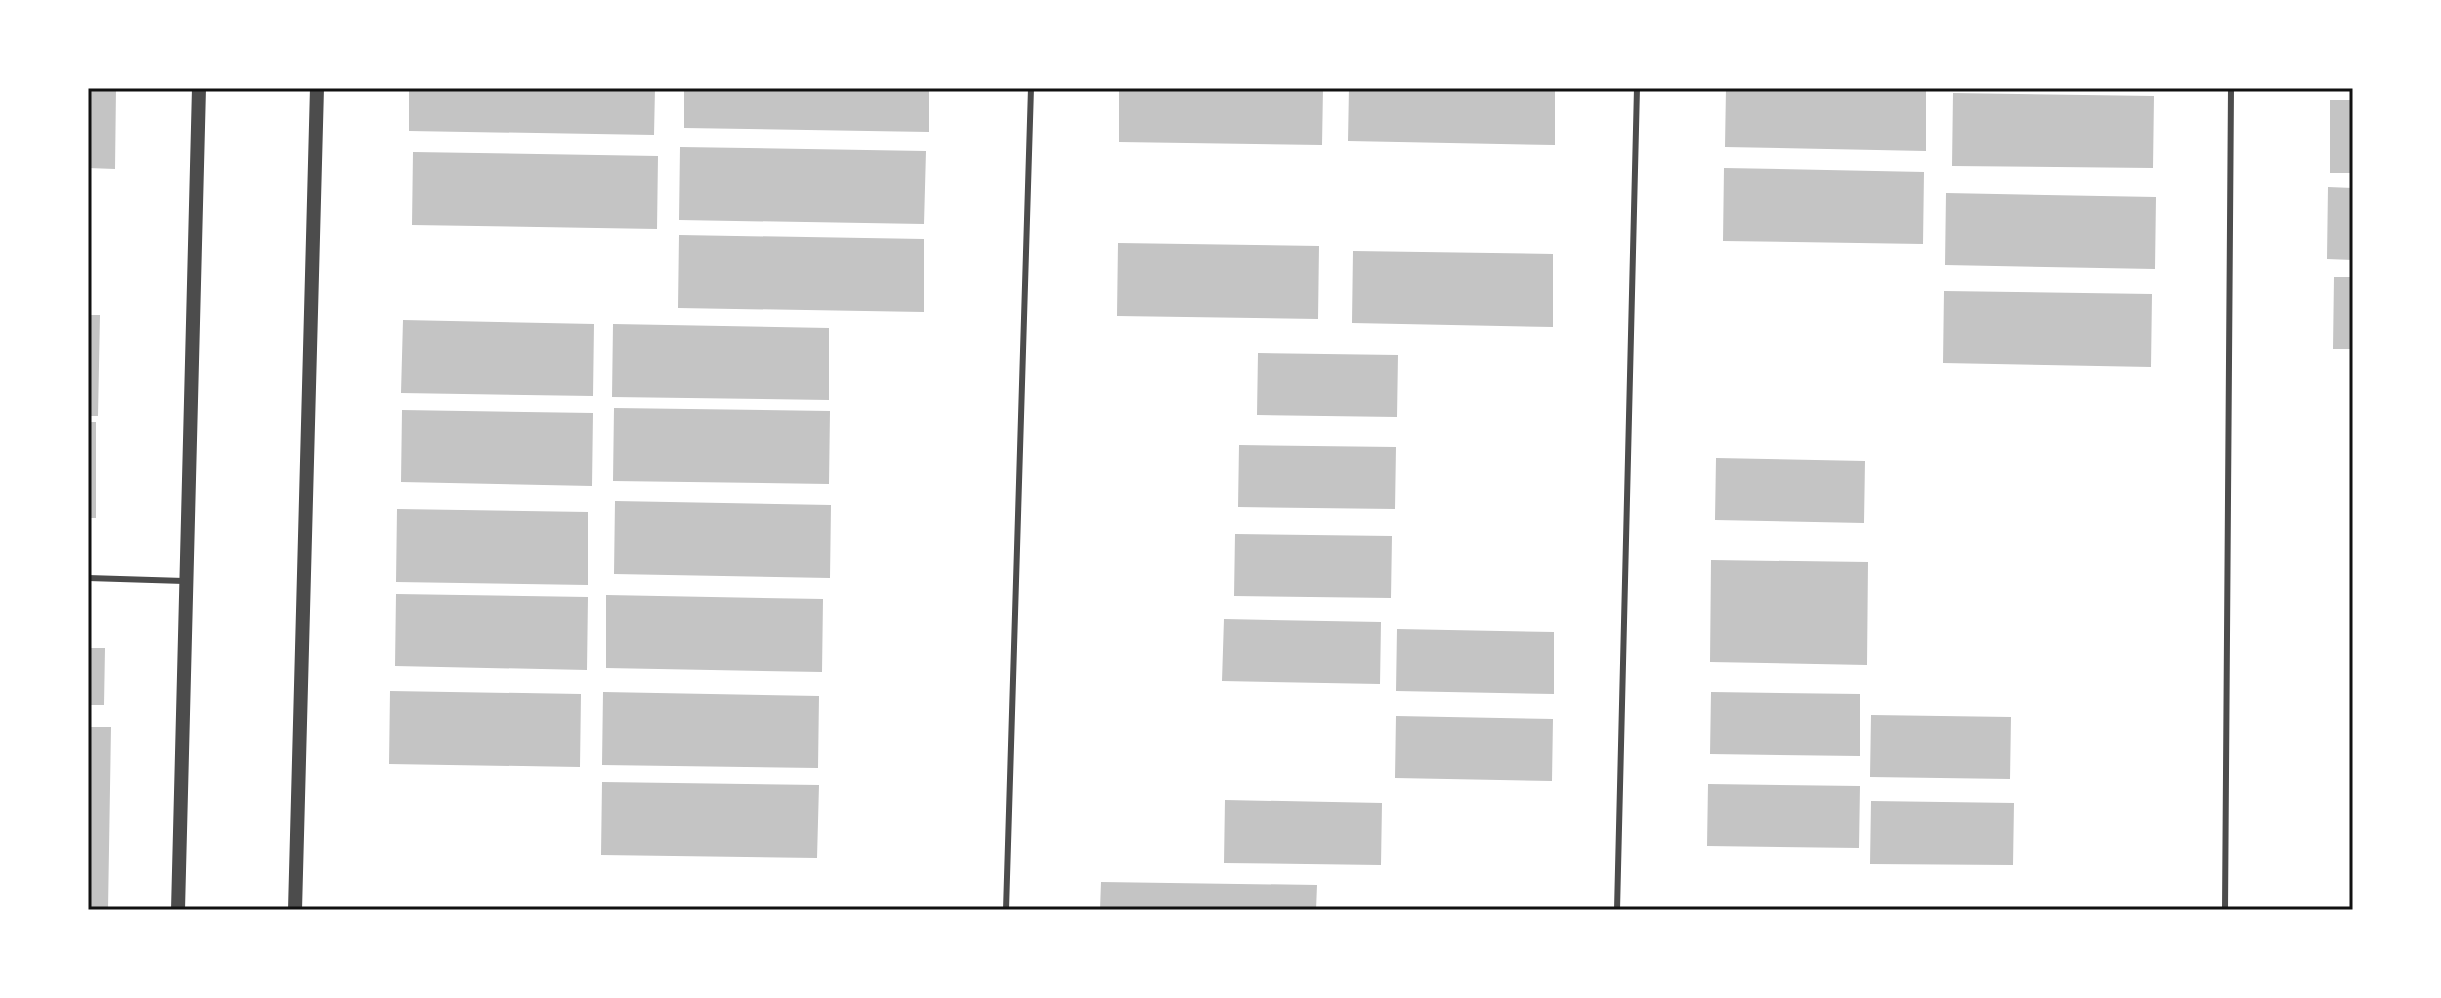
<svg xmlns="http://www.w3.org/2000/svg" width="2441" height="998" font-family="'Source Sans 3',sans-serif">
  <rect width="100%" height="100%" fill="#fff"/>
  <path fill="#c4c4c4" d="M88 88H116L115 169 88 168Z
    M409 88H655L654 135 409 131Z
    M684 88H929V132L684 128Z
    M1119 88H1323L1322 145 1119 142Z
    M1349 88H1555V145L1348 141Z
    M1726 88H1926V151L1725 147Z
    M1953 93 2154 96 2153 168 1952 166Z
    M2330 100H2353V173H2330Z
    M680 147 926 151 924 224 679 220Z
    M413 152 658 156 657 229 412 225Z
    M1724 168 1924 172 1923 244 1723 241Z
    M2328 187 2353 188V260L2327 259Z
    M1946 193 2156 197 2155 269 1945 265Z
    M679 235 924 239V312L678 308Z
    M1118 243 1319 246 1318 319 1117 316Z
    M1353 251 1553 254V327L1352 323Z
    M2334 277H2353V349H2333Z
    M1944 291 2152 294 2151 367 1943 363Z
    M88 315H100L98 416H88Z
    M403 320 594 324 593 396 401 393Z
    M613 324 829 328V400L612 397Z
    M1258 353 1398 355 1397 417 1257 415Z
    M614 408 830 411 829 484 613 481Z
    M402 410 593 413 592 486 401 482Z
    M88 422H96V518H88Z
    M1239 445 1396 447 1395 509 1238 507Z
    M1716 458 1865 461 1864 523 1715 520Z
    M615 501 831 505 830 578 614 574Z
    M397 509 588 512V585L396 582Z
    M1235 534 1392 536 1391 598 1234 596Z
    M1711 560 1868 562 1867 665 1710 662Z
    M396 594 588 597 587 670 395 666Z
    M606 595 823 599 822 672 606 668Z
    M1224 619 1381 622 1380 684 1222 681Z
    M1397 629 1554 632V694L1396 691Z
    M88 648H105L104 705H88Z
    M390 691 581 694 580 767 389 764Z
    M603 692 819 696 818 768 602 765Z
    M1711 692 1860 694V756L1710 754Z
    M1871 715 2011 717 2010 779 1870 777Z
    M1396 716 1553 719 1552 781 1395 778Z
    M88 727H111L108 910H88Z
    M602 782 819 785 817 858 601 855Z
    M1708 784 1860 786 1859 848 1707 846Z
    M1225 800 1382 803 1381 865 1224 863Z
    M1871 801 2014 803 2013 865 1870 864Z
    M1101 882 1317 885 1316 910H1100Z"/>
  <g fill="none" stroke-linecap="round" stroke-linejoin="round">
    <path stroke="#4c4c4c" stroke-width="6" d="M88 578 184 581
      M1006 910 1031 88
      M1617 910 1637 88
      M2225 910 2231 88"/>
    <path stroke="#4c4c4c" stroke-width="14" d="M178 910 199 88
      M295 910 317 88"/>
  </g>
  <rect width="2441" height="998" fill="none" stroke="#ffffff" stroke-width="180"/>
  <rect x="90" y="90" width="2261" height="818" fill="none" stroke="#111" stroke-width="3"/>
</svg>
